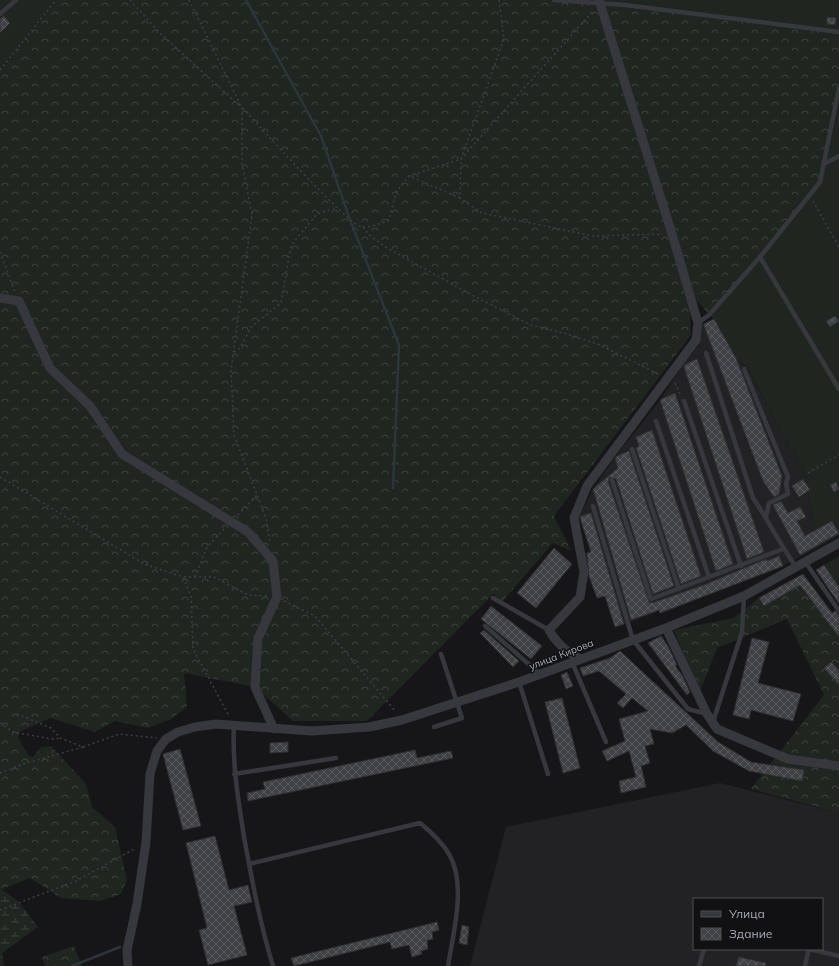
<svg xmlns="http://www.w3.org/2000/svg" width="839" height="966" font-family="Mulish,sans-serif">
  <defs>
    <pattern id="forest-crowns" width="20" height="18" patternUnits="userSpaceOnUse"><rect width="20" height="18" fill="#1e261f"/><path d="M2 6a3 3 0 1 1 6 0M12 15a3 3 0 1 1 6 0" fill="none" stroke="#3c433d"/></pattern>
    <pattern id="wetland-marsh" width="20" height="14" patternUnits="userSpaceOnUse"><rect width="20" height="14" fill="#1e261f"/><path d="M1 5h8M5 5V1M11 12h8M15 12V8" fill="none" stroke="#3c433d"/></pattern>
    <pattern id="building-cross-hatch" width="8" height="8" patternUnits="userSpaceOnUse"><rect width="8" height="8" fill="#404145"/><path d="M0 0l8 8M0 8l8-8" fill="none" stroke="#595a5e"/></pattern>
  </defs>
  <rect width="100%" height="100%" fill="#161618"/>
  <path fill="#222225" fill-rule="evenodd" d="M714 319 736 358 747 367 805 476 818 547 783 566 615 627 605 596 597 598 583 555 591 551 580 516 593 489 615 457 660 400 683 365 699 345 703 324Z
    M720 783 839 813V966H470L506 827ZM694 899H822V949H694Z"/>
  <path fill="url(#forest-crowns)" d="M56 0H554L600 3 839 32V88L820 182 709 315 689 291 691 335 554 516 571 551 553 543 502 602 493 594 367 721H293L255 687 184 673 187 707 171 719 148 728 115 721 95 732 51 718 19 732 18 738 29 756 33 757 41 747 51 746 86 784 92 807 115 827 127 880 121 894 100 901 61 898 30 878 3 889 0 888V70Z
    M800 585 839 637V813L751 789 824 695 787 619 717 648 699 694 674 630 734 618 759 598 764 606Z
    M74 946 82 966H45L42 957Z"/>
  <path fill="url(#wetland-marsh)" d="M0 888 19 902 38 927 2 953 4 966H0Z"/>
  <path fill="#1e261f" d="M0 0H56L0 70Z
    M554 0H839V32L625 5Z
    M839 88V535L818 547 805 476 747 367 736 358 714 319 709 315 820 182Z
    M839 556V587L824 565Z"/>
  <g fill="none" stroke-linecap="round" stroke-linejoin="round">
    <path stroke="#2c353c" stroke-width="2.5" d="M246 0 321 136 349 217 399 345 393 488
      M72 966 120 947"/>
  </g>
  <path fill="url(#building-cross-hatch)" stroke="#303034" d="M4 16 10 23 0 33V19Z
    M827 17 836 18 835 25 827 24Z
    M835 316 839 321 830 327 826 321Z
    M714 319 736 358 782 476 779 494 774 497 763 481 704 326V324Z
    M697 359 764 552 747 559 684 367 686 364Z
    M675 393 733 564 716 571 660 400Z
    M652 430 701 576 681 584 636 448 639 446 636 437Z
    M629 451 674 586 653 594 616 479 610 477 608 481 649 602 652 603 704 585 766 559 767 561 779 556 783 566 660 613 659 610 631 620 593 489 618 468 615 458 617 456Z
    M803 479 810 490 799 497 792 486Z
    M836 482 839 489 834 492 830 485Z
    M781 501 788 513 800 507 806 517 797 521 805 536 832 521 839 533 800 555 773 505Z
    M591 513 624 624 615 627 605 596 597 598 589 576 587 553 591 552 580 518 581 516Z
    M554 548 572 564 536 608 517 593Z
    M824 565 839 587V604L816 570Z
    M803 574 832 613 835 611 839 615V637L800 585 764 606 759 598Z
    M491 606 542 646 531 659 481 619Z
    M484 630 519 661 513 667 480 633Z
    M661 636 668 646 677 665 675 666 682 675 690 692 687 695 648 643Z
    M752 638 769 642 758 683 801 694 793 721 751 710 749 719 733 715Z
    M620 651 718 742 751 762 804 770 802 781 749 771 713 751 686 725 672 733 650 729 654 744 645 746 650 763 641 766 646 787 621 793 619 781 636 777 629 751 607 761 602 751 625 741 619 719 648 711 632 698 623 708 617 703 626 694 599 671 583 676 580 668 610 658Z
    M831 662 839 671V685L824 668Z
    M567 672 573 686 566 689 561 675Z
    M562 698 580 768 563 773 545 702Z
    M288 742V752L270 753V743Z
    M180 749 201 826 183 830 163 754Z
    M415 750 417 758 451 751 453 758 248 801 247 793 265 789 263 782Z
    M215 836 229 890 248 885 252 902 234 906 247 955 208 965 199 930 207 928 186 843Z
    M437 922 439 930 432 932 433 939 427 940 428 949 421 951 422 954 412 957 409 945 392 949 390 942 294 966 291 958Z
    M462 925 469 927 467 945 459 943Z
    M739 957 766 963 765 966H736Z"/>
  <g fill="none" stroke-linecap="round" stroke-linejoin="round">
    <path stroke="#3d3f44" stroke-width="1.5" stroke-dasharray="2 3" stroke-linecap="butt" d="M130 0 161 34 240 106
      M189 0 242 108V164L252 215 231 370 234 435 266 518 270 543
      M499 0 504 39 461 159 460 198 482 213 593 236 663 234
      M0 70 56 0
      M243 108C258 125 349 226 362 227 369 228 383 223 389 220L396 192 409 176
      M460 198 409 176 461 159 593 11
      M813 201 839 247
      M363 227 369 235 387 248 472 295 531 325 567 334 600 345 660 375
      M0 252 15 292
      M234 352 240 348 251 327 281 303 291 245 317 214 337 207
      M675 383 681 396
      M808 473 839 455
      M0 477 144 564 183 577 191 596 193 649 229 716
      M238 515 257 495
      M184 577H214L248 595 267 596
      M195 577 207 547 225 528
      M284 601 315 616 396 712
      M17 714 51 728 60 738 83 747 119 734 157 738
      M0 723 13 732 52 739 60 738
      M0 773 23 764 83 747
      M0 910 76 881 136 848"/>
    <path stroke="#37383d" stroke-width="4.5" d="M554 0 625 5 839 32
      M0 14 16 0
      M824 164 839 156
      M760 257 839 389
      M698 323 709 315 760 257 820 182 839 88
      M706 353 753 498C769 521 780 545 797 568
      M744 369 788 477 786 483 788 494 769 503 766 517
      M684 401 741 566
      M656 421 709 577
      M632 449 679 589
      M612 480 651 599 783 549
      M593 506 633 640 688 709 707 714
      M806 563 839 611
      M493 598 549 630
      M485 626 540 674
      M572 662 606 742
      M519 682 548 774
      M713 722 742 632 744 596
      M234 724C232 763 238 799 244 837 252 880 260 924 273 966
      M434 727 462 718 441 654
      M234 774 336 758
      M249 864 420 823C431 832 442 842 449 854 467 884 453 934 448 966
      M809 949 839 956
      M699 966 704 949
      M805 966 809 949"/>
    <path stroke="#37383d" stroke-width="9" d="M0 298 19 301 50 368 90 406 122 454 248 532 273 561 277 597 258 638 255 687 274 729
      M666 628 707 714 717 729 788 759 839 766
      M580 659C566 651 557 644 549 630L580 597 584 572 574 518 587 486 696 340 698 323 672 234 599 0
      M128 966 127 950 137 904 146 842 150 774 157 751 166 739 178 732 195 727 216 724 312 731 369 727 402 720 519 682 666 628 744 596 839 543"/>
  </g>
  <g text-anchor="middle" stroke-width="3" stroke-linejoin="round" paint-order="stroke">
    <g font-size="10" fill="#a8adb8" stroke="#111113">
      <text transform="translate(561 654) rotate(-21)" y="4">улица Кирова</text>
    </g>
  </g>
  <rect x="693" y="898" width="130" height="52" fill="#111113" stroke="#4d4f55"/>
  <rect x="701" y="911" width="20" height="6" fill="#37383d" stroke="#4d4f55"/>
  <text x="729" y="918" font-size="12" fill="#a8adb8">Улица</text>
  <rect x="701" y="928" width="20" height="12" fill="url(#building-cross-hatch)" stroke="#4d4f55"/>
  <text x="729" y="938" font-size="12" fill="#a8adb8">Здание</text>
</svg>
